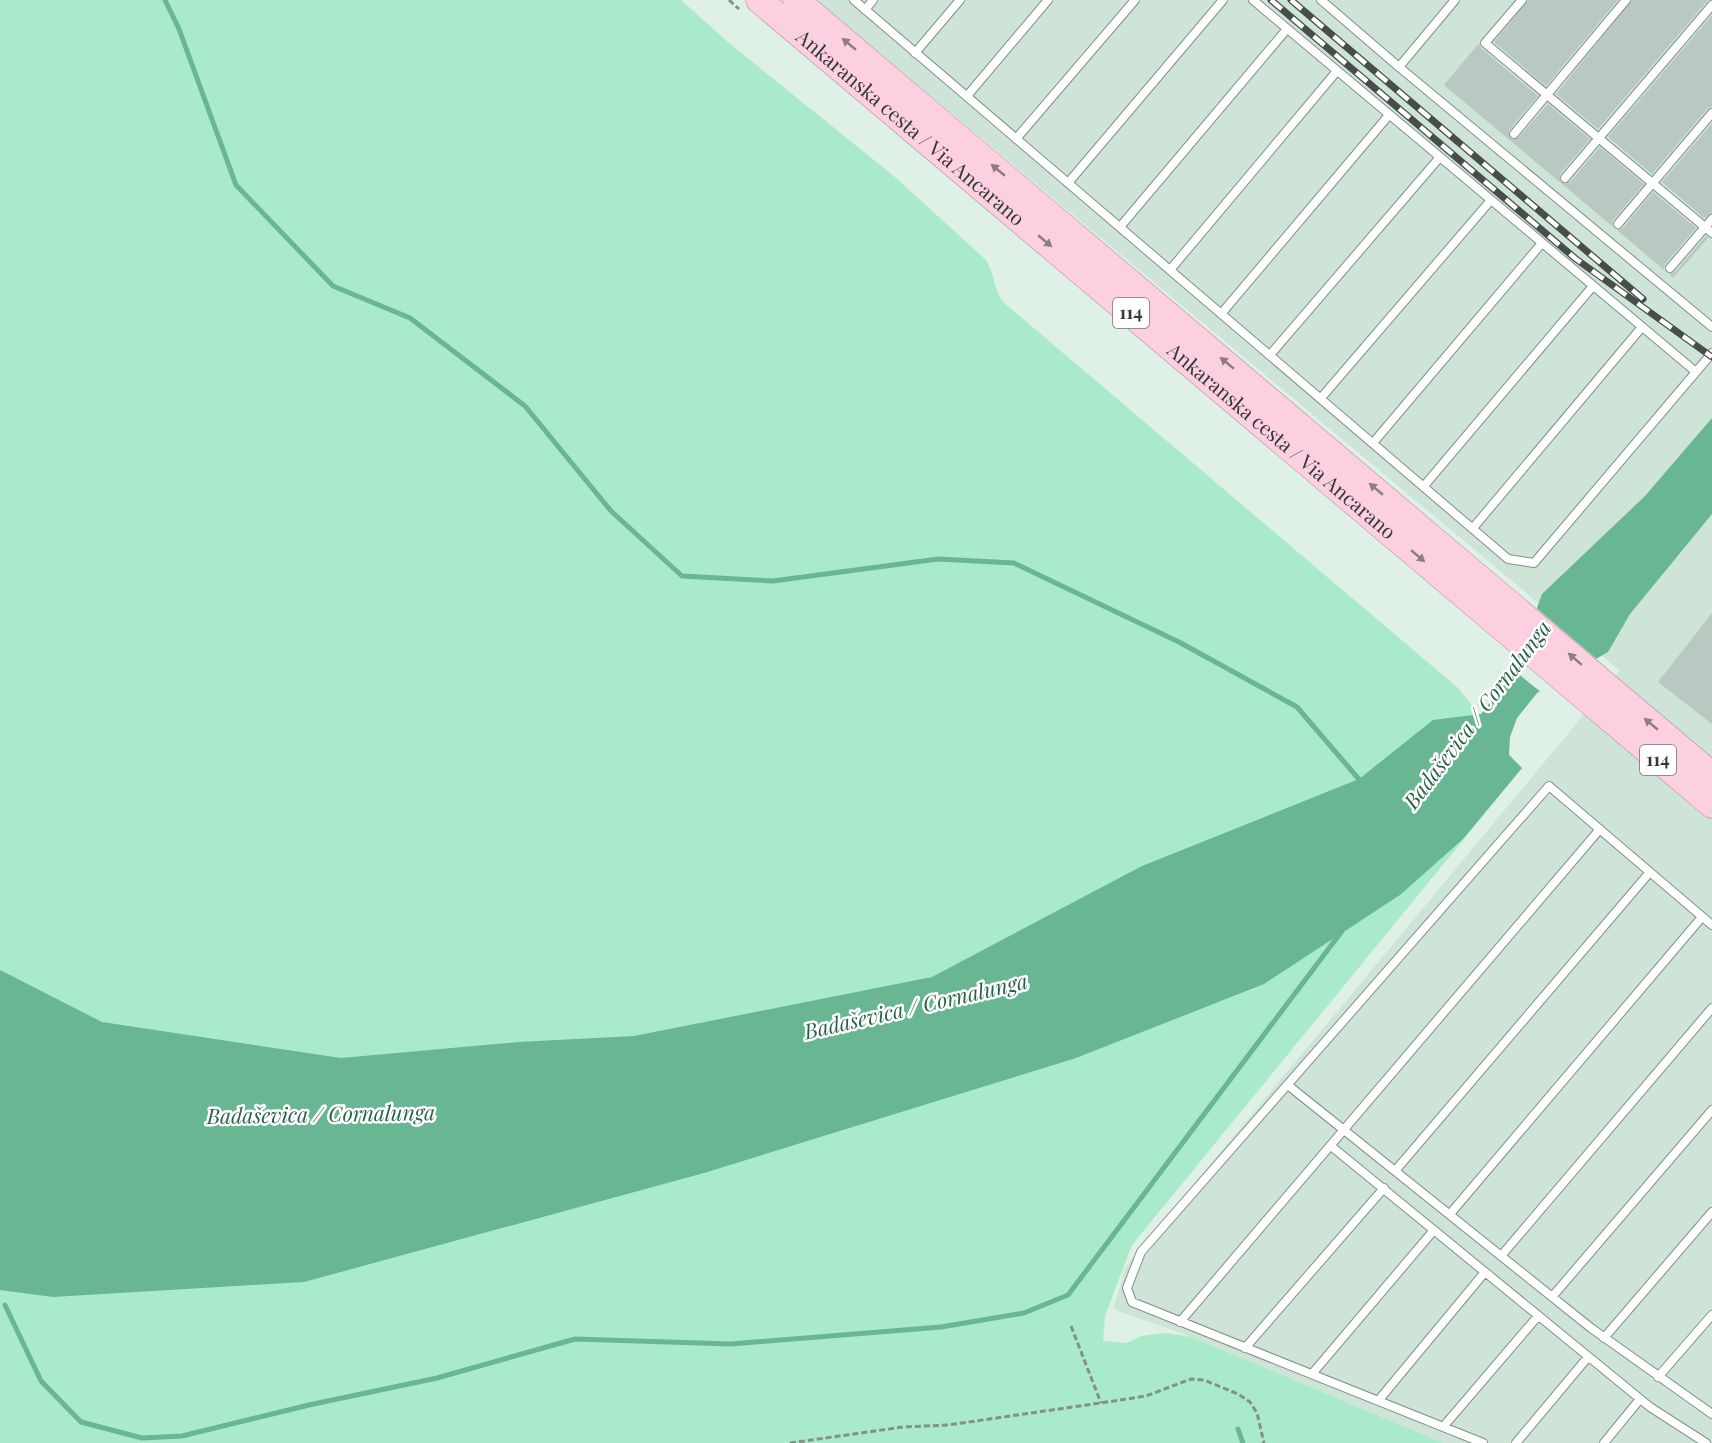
<svg xmlns="http://www.w3.org/2000/svg" width="1712" height="1443" font-family="'Playfair Display',serif">
  <rect width="100%" height="100%" fill="#dff0e7"/>
  <path fill="#cde4d7" d="M816 0H1712V1443H1443L1192 1337 1113 1309 1126 1266 1620 671Z"/>
  <path fill="#a9eaca" d="M0 0H681L729 43 895 177 986 260C995 275 994 291 1003 302L1457 687C1480 713 1497 744 1522 768L1132 1245 1105 1316 1103 1341 1127 1343 1141 1336 1166 1333 1192 1337 1443 1443H0Z"/>
  <path fill="#68b692" d="M1712 418V514L1630 614 1608 652 1537 693 1517 718 1510 737 1509 755 1522 768 1463 839 1400 895 1264 984 1076 1058 704 1173 304 1282 53 1297 0 1290V970L102 1022 341 1058 519 1042 634 1036 932 977 1142 866 1359 779 1433 720 1481 714 1513 673 1542 594 1645 496Z"/>
  <path fill="#dff0e7" d="M1534 606 1599 661 1542 693 1511 668Z"/>
  <g fill="none" stroke-linecap="round" stroke-linejoin="round">
    <path stroke="#68b692" stroke-width="5" d="M165 0 179 29 236 185 333 286 410 318 525 406 611 511 682 576 773 581 938 559 1014 563 1179 642 1297 707 1363 784
      M5 1305 41 1381 81 1422 142 1438 182 1436 309 1405 437 1378 575 1339 731 1344 941 1327 1024 1313 1068 1295 1342 931
      M1238 1429 1243 1443"/>
  </g>
  <path fill="#b9c9c1" d="M1528 0H1618L1546 86 1494 42Z
    M1632 0H1708L1598 129 1556 94Z
    M1712 15V107L1707 109 1652 174 1608 137Z
    M1479 43 1481 48 1538 96 1509 130 1510 138H1518L1548 104 1590 139 1560 174V182H1570L1600 147 1644 184 1613 220 1612 226 1444 85Z
    M1712 123V213L1704 218 1662 182Z
    M1653 192 1696 228 1665 264 1664 270 1617 230 1623 228Z
    M1706 236 1708 238 1673 278 1669 274 1675 272Z
    M1712 613V724L1658 682Z"/>
  <g fill="none" stroke-linecap="round" stroke-linejoin="round">
    <g stroke="#819088" stroke-width="10">
      <path id="lane" d="M854 0 1508 559 1534 563 1712 353
        M1253 0 1696 372
        M1321 0 1399 67 1455 0
        M1522 0 1485 43 1712 233
        M865 10 873 0
        M915 53 960 0
        M1399 67 1712 327
        M967 96 1048 0
        M1514 134 1626 0
        M1016 139 1135 0
        M1565 178 1712 5
        M1068 183 1223 0
        M1618 224 1712 113
        M1120 227 1287 29
        M1670 268 1712 219
        M1170 270 1337 71
        M1221 314 1389 115
        M1270 355 1440 157
        M1321 398 1491 200
        M1373 443 1542 243
        M1424 486 1593 286
        M1473 528 1642 327
        M1289 1086 1591 1328 1712 1414
        M1331 1146 1650 1407 1706 1443
        M1395 1171 1650 872
        M1450 1214 1702 917
        M1501 1256 1712 1008
        M1552 1297 1712 1110
        M1180 1322 1600 829
        M1604 1338 1712 1212
        M1245 1348 1384 1188
        M1312 1374 1434 1230
        M1658 1377 1712 1315
        M1378 1401 1485 1272
        M1443 1427 1538 1316
        M1483 1443 1132 1302 1127 1288 1141 1252 1549 786 1712 925
        M1516 1443 1588 1357
        M1604 1443 1640 1399"/>
    </g>
    <g stroke="#b68798" stroke-width="27">
      <g id="primary">
        <path id="s1" d="M759 0 1712 805"/>
        <path d="M796 0 1712 775"/>
      </g>
    </g>
    <path stroke="#84908a" stroke-width="3" stroke-dasharray="6 3" stroke-linecap="butt" d="M729 0 739 9
      M1071 1326 1101 1403
      M790 1443 903 1427 948 1425 1114 1401 1146 1396 1191 1379 1204 1380 1238 1394 1250 1402 1257 1413 1264 1443"/>
    <use href="#lane" stroke="#fff" stroke-width="8"/>
    <use href="#primary" stroke="#fdd0e1" stroke-width="26"/>
    <g stroke="#474e4a" stroke-width="7">
      <path id="rail" d="M1271 0 1576 259 1712 357
        M1291 0 1643 299"/>
    </g>
    <use href="#rail" stroke="#fff" stroke-width="4.5" stroke-dasharray="14" stroke-linecap="butt"/>
  </g>
  <defs><path id="oneway-solid" d="M-6-.8H1V-3.2L6.5 0L1 3.2V.8H-6Z" transform="scale(1.5)"/></defs>
  <g fill="#8e7d83">
    <use href="#oneway-solid" transform="translate(849 44) rotate(-140)"/>
    <use href="#oneway-solid" transform="translate(998 170) rotate(-140)"/>
    <use href="#oneway-solid" transform="translate(1045 241) rotate(40)"/>
    <use href="#oneway-solid" transform="translate(1227 363) rotate(-140)"/>
    <use href="#oneway-solid" transform="translate(1376 489) rotate(-140)"/>
    <use href="#oneway-solid" transform="translate(1418 556) rotate(40)"/>
    <use href="#oneway-solid" transform="translate(1575 659) rotate(-139)"/>
    <use href="#oneway-solid" transform="translate(1651 724) rotate(-140)"/>
  </g>
  <g text-anchor="middle" stroke-width="5" stroke-linejoin="round" paint-order="stroke">
    <g fill="#fff" stroke="#707472" stroke-width="1.5">
      <rect x="1113" y="298" width="36" height="30" rx="4.5"/>
      <rect x="1640" y="745" width="36" height="30" rx="4.5"/>
    </g>
    <g font-size="18" font-weight="bold" fill="#333936">
      <text x="1131" y="319">114</text>
      <text x="1658" y="766">114</text>
    </g>
    <g font-size="20" fill="#333936" stroke="#fff">
      <text dy="7" stroke="none"><textPath href="#s1" startOffset="198">Ankaranska cesta / Via Ancarano</textPath></text>
      <text dy="7" stroke="none"><textPath href="#s1" startOffset="684">Ankaranska cesta / Via Ancarano</textPath></text>
    </g>
    <g font-size="21" font-style="italic" fill="#266148" stroke="#fff">
      <text transform="translate(1478 715) rotate(-53)" y="7">Badaševica / Cornalunga</text>
      <text transform="translate(916 1007) rotate(-13)" y="7">Badaševica / Cornalunga</text>
      <text transform="translate(321 1115) rotate(-1)" y="7">Badaševica / Cornalunga</text>
    </g>
  </g>
</svg>
